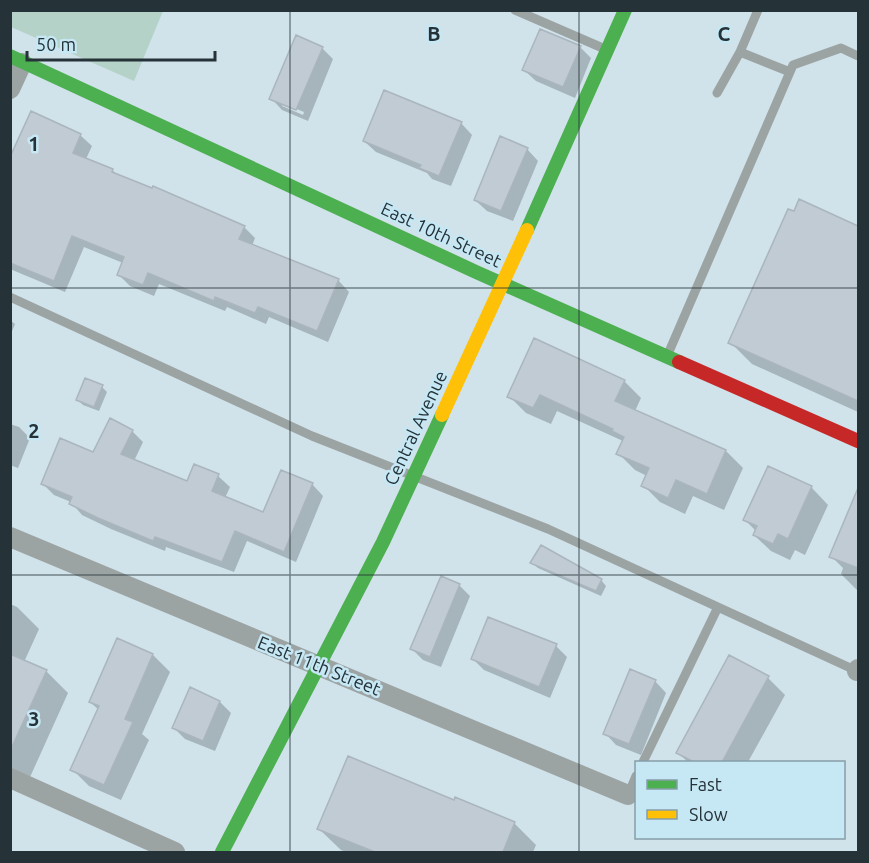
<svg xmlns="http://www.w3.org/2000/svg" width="869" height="863" font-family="Ubuntu,sans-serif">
  <rect width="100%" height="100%" fill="#d0e2ea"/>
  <path fill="#b5d2c8" d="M11 10H163V11L134 81 11 27Z"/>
  <path fill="#0003" fill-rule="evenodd" d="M580 47 591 58 575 98 536 81 524 70Z
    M322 48 333 59 308 121 282 110 271 98ZM282 103 304 112 303 115 282 106Z
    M461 123 472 135 451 186 432 179 427 173 376 152 364 141Z
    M80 135 92 146 86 159 112 170 118 175 244 227 255 238 252 246 338 280 349 292 328 342 269 317 266 324 227 307 225 311 159 284 154 296 130 286 118 274 123 263 84 247 65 292 10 269V161Z
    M527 149 538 161 513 221 487 211 475 200Z
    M800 201 858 227V412L752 364 730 342Z
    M10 320 15 324 10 336Z
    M624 381 641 398 635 411 726 451 743 468 724 510 693 496 685 514 660 502 643 485 647 476 635 470 618 453 623 441 557 411 551 424 526 413 509 396Z
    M102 387 107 392 99 411 83 405 78 400Z
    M10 424 19 427 30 438 18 468 10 465Z
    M132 431 143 442 134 461 188 483 218 476 230 487 225 498 264 514 312 484 323 496 296 562 247 541 234 572 166 547 165 551 111 529 82 515 71 502 54 495 43 484Z
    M768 468 812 488 828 505 805 555 795 550 790 560 771 551 754 535 756 531 745 520Z
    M850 511 858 515V591L841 574 843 568 831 556Z
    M532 563 601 580 606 586 601 596 538 568Z
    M459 585 470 596 441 667 423 660 412 649Z
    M10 604 17 607 39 629 24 662 46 671 68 693 26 786 10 779Z
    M118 640 153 655 170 672 142 734 149 740 121 800 89 786 72 769 99 710 90 702Z
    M556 646 567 657 550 698 484 670 473 659Z
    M730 657 768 678 785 695 748 762H688L678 753Z
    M655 681 666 693 641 755 616 745 605 733Z
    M190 689 220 702 231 713 215 751 185 739 174 728Z
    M455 802 514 823 536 845 533 852H346L341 850 319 829Z"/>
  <path fill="#c0cbd3" stroke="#aab5bd" stroke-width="1.5" d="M540 29 581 46 563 87 522 70Z
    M296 35 323 47 296 110 269 99Z
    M384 90 462 122 439 176 419 168 421 165 363 141Z
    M31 111 81 134 73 153 113 169 112 172 152 188 153 186 245 226 239 239 339 279 317 331 258 307 255 313 215 297 214 301 148 273 143 285 117 275 124 257 72 236 54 281 10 263V157Z
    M500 136 528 148 501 211 474 200Z
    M799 199 858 226V401L728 343 788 209 794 211Z
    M534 338 625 380 615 401 726 450 707 494 676 480 668 498 641 486 649 468 616 454 624 437 612 431 613 429 540 395 533 408 507 397Z
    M85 378 103 385 94 407 76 400Z
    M110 418 133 430 121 454 187 481 194 464 219 474 212 491 263 512 281 470 313 483 284 552 235 531 222 562 155 537 153 541 98 518 69 504 72 497 41 484 60 438 93 452Z
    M768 466 812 486 788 539 778 534 773 544 753 535 757 526 743 520Z
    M858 488V568L829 557Z
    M541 545 602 579 596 591 530 563Z
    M441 576 460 584 430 657 410 649Z
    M488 617 557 644 539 687 471 659Z
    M117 638 153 654 125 719 133 722 104 785 70 770 99 706 89 702Z
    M10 654 47 670 10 751Z
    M729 655 769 676 722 762H694L676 753Z
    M630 669 656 680 629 744 603 734Z
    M190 687 220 701 203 741 172 728Z
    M348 756 454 800 455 797 515 822 503 852H375L317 829Z"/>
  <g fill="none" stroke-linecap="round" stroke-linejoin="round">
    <path stroke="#9ca3a3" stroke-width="9" d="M515 10 605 49
      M758 10 740 52 790 72
      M717 93 740 52
      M10 297 312 436 548 529 857 671
      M668 354 793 65 841 48 858 56
      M643 762 718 607
      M628 795 636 776"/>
    <path stroke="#9ca3a3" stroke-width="20" d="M10 89 22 63
      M10 537 628 795
      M857 671 858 669
      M10 778 175 852"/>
    <path stroke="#4caf50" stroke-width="14" d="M10 56 476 272 679 362
      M527 230 625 10
      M222 852 383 542 442 415"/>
    <path stroke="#ffc107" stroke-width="14" d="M442 415 527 230"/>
    <path stroke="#c62828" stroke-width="14" d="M679 362 858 441"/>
  </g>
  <path fill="none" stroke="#253237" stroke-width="1.5" stroke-opacity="0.55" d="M290 10V852M579 10V852M10 288H858M10 575H858"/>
  <g text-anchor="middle" stroke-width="5" stroke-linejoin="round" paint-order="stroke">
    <g font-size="18" fill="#253237" stroke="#c6e7f4">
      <text transform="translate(441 235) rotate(25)" y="6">East 10th Street</text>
      <text transform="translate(416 428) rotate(-65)" y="6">Central Avenue</text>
      <text transform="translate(319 666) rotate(22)" y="6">East 11th Street</text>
    </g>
  </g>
  <g font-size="20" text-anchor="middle" font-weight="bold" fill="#253237" stroke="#c6e7f4" stroke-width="5" stroke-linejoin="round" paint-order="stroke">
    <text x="434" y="41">B</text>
    <text x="724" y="41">C</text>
    <text x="34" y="151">1</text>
    <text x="34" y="438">2</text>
    <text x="34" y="726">3</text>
  </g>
  <rect width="869" height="863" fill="none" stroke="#253237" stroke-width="24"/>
  <rect x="635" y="761" width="210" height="78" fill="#c6e7f4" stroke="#869fa8" stroke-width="1.5"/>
  <rect x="647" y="780" width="30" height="9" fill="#4caf50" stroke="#869fa8" stroke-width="1.5"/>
  <text x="689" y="791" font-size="18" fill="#253237">Fast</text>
  <rect x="647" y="810" width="30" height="9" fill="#ffc107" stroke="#869fa8" stroke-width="1.5"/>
  <text x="689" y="821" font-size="18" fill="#253237">Slow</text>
  <path d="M27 51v9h188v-9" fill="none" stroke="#253237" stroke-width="3"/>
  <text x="36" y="51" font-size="18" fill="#253237" stroke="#c6e7f4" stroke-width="4.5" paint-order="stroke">50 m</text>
</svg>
